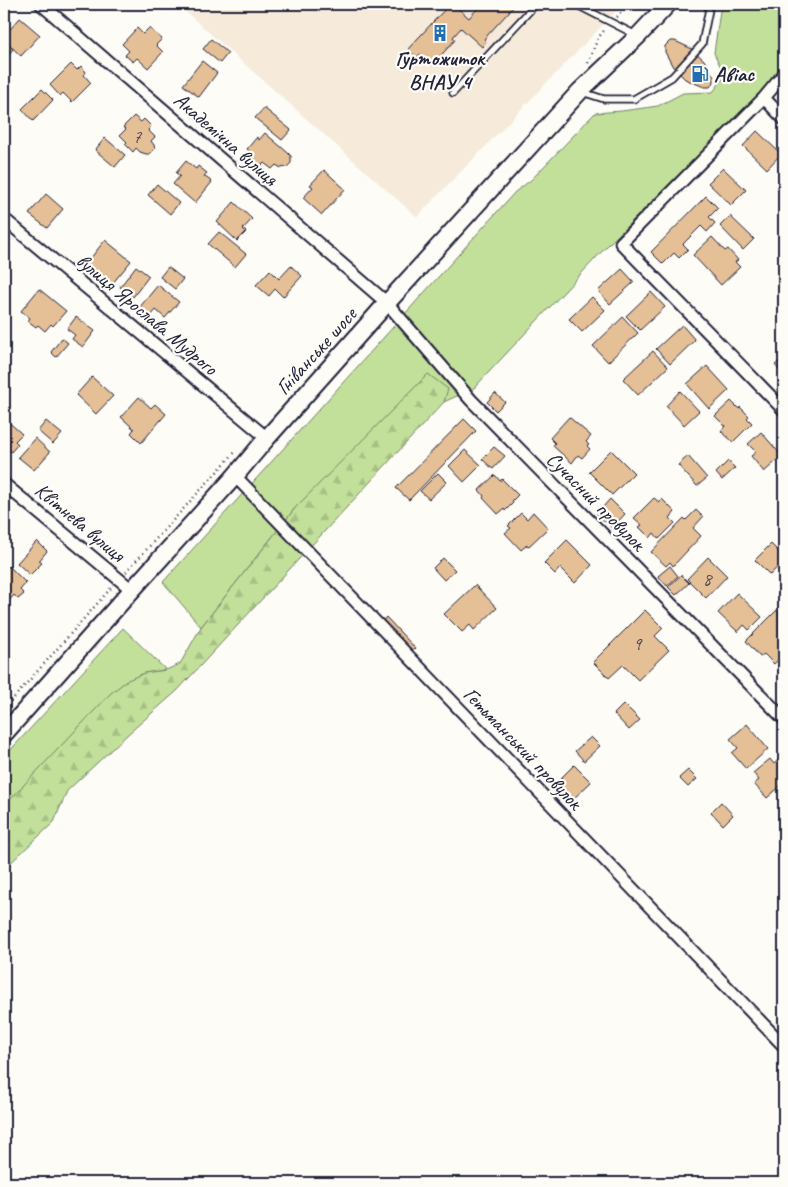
<svg xmlns="http://www.w3.org/2000/svg" width="788" height="1187" font-family="Caveat,sans-serif">
  <defs>
    <pattern id="forest-firs" width="22" height="20" patternUnits="userSpaceOnUse" patternTransform="scale(1.25)"><rect width="22" height="20" fill="#c2e099"/><path d="M5 1l3.5 6h-7zM16 11l3.5 6h-7z" fill="#a6c085"/></pattern>
  </defs>
  <rect width="100%" height="100%" fill="#fdfcf7"/>
  <filter id="ink" filterUnits="userSpaceOnUse"><feTurbulence type="fractalNoise" baseFrequency=".02" numOctaves="2"/><feDisplacementMap in="SourceGraphic" scale="10" xChannelSelector="R" yChannelSelector="G"/><feConvolveMatrix kernelMatrix="1 2 1 2 8 2 1 2 1" color-interpolation-filters="sRGB"/></filter>
  <g filter="url(#ink)">
    <path fill="#f6eada" d="M177 4H623L417 217Z"/>
    <path fill="#c2e099" stroke="#72816a" d="M721 4H784V65L760 94 608 245 474 388 444 402 447 389 296 507 201 627 163 582 515 192 531 180 595 113 622 111 658 106 683 93 713 92 725 76 714 53Z
      M123 628 166 670 144 673 4 806V757Z"/>
    <path fill="url(#forest-firs)" stroke="#72816a" d="M428 374 448 389 444 402 177 691 128 734 67 791 54 822 4 869V806L112 692 128 680 144 673 166 670 180 664 201 627 296 507Z"/>
    <path fill="#e5bf96" stroke="#22223b" d="M445 4H453L469 18 477 9 475 7 477 4H516L484 39 486 41 482 47 461 28 453 37 455 40 432 65 420 54 417 58 408 49 447 7 444 5Z
      M20 18 40 35 21 56 4 40V36Z
      M137 28 143 34 149 28 162 39 156 45 163 52 148 68 137 58 133 62 125 55 129 51 122 44Z
      M211 39 228 53 220 63 203 49Z
      M4 40 13 49 4 60Z
      M670 41H675L692 49 704 60 714 77V82L710 87H704L685 79 673 67 665 52V46Z
      M202 61 217 73 199 97 183 85Z
      M71 64 77 70 81 66 86 72 84 75 91 83 72 102 63 93 60 96 50 85Z
      M42 89 53 100 33 121 22 109Z
      M264 108 291 130 282 140 255 118Z
      M134 116 141 122 144 119 151 126 148 130 155 137 151 141 154 145 155 149 150 154H146L140 152 136 148 133 152 125 144 127 142 120 135 126 129 123 127Z
      M757 131 781 154 767 169 743 146Z
      M265 133 287 152 291 156V163L287 167 281 168 276 165 272 169 264 163 260 167 253 161 256 157 247 149 257 137 259 140Z
      M105 138 125 155 115 167 95 150Z
      M186 161 196 169 198 166 207 173 204 176 212 182 195 203 173 184 180 176 176 173Z
      M723 168 746 190 731 205 708 183Z
      M324 170 345 189 322 215 303 198 313 187 310 185Z
      M157 184 179 203 170 214 148 195Z
      M46 194 63 209 47 228 29 214Z
      M706 196 718 208 709 217 715 223 707 232 701 226 683 244 688 249 679 258 674 253 663 264 651 252Z
      M234 202 252 219 243 229 246 232 237 241 217 222Z
      M730 216 754 239 743 250 720 226Z
      M219 232 246 254 235 267 208 244Z
      M712 237 725 251 728 249 738 260 735 262 740 267 721 285 693 255Z
      M105 240 131 261 112 284 86 264Z
      M136 266 149 276 133 297 120 287Z
      M291 266 302 276 283 297 275 289 269 296 256 285 270 270 279 279Z
      M168 267 183 279 175 289 160 277Z
      M622 269 634 282 610 304 598 291Z
      M158 285 179 302 165 318 156 310 150 317 139 308Z
      M39 289 66 311 53 326 51 324 45 331 38 325 36 327 28 321 30 318 21 311Z
      M651 292 665 307 640 330 626 316Z
      M592 297 605 310 582 332 569 319Z
      M76 317 95 331 83 347 72 339 75 335 67 329Z
      M623 317 638 333 608 362 593 346Z
      M682 325 695 340 670 364 656 349Z
      M62 338 68 343 56 357 51 352Z
      M653 351 668 367 638 395 623 379Z
      M784 358V376L775 365Z
      M707 366 729 390 709 409 687 384Z
      M92 377 113 396 96 414 76 395Z
      M680 391 699 411 684 425 666 406Z
      M495 393 505 402 496 411 487 402Z
      M139 397 151 408 155 404 166 414 141 443 131 433 134 429 121 417Z
      M731 401 739 409 740 407 749 416 747 418 752 423 733 442 721 431 725 426 715 416Z
      M569 417 591 436 586 442 589 445 587 446 590 449 582 458 578 455 572 463 553 446 555 443 550 438Z
      M4 418 22 434 15 441 18 444 11 452 4 446Z
      M464 419 476 431 409 500 396 488Z
      M46 421 62 434 53 444 38 431Z
      M761 432 782 456 764 472 751 456 756 452 748 444Z
      M35 438 50 452 34 470 18 457Z
      M494 447 505 456 493 469 482 459Z
      M465 450 481 465 464 482 449 466Z
      M611 450 634 473 612 495 589 472Z
      M688 456 707 478 697 486 678 465Z
      M728 461 735 468 722 480 716 473Z
      M438 473 447 482 429 499 420 491Z
      M495 475 500 481 502 479 518 495 512 501 513 503 505 511 504 509 498 514 483 498 484 496 479 490Z
      M654 498 659 502 662 499 675 512 670 518 675 523 659 539 654 533 650 538 639 527 642 525 634 518Z
      M610 499 625 514 612 528 597 514Z
      M696 510 703 517 693 528 701 536 673 566 670 562 666 566 651 552 684 518 686 520Z
      M533 512 548 528 529 546 527 545 521 550 505 533 511 528 508 526 521 513 527 519Z
      M567 540 592 565 575 583 560 568 555 574 544 563Z
      M37 541 47 551 39 561 42 563 30 575 17 563Z
      M771 544 784 557V560L770 575 755 560Z
      M708 557 727 576 706 598 687 579Z
      M443 558 455 570 444 580 433 568Z
      M9 566 26 583 20 590 24 594 18 599 14 595 8 602 4 598V572Z
      M670 566 678 576 667 586 658 576Z
      M681 575 689 583 676 595 668 587Z
      M475 585 497 608 474 630 470 625 462 632 444 614Z
      M737 593 762 617 749 630 744 625 738 632 718 613Z
      M645 610 663 628 655 636 669 650 638 680 623 665 609 678 593 662Z
      M777 610 779 613 780 637 784 641V667L778 660 774 664 764 654 760 657 746 641Z
      M386 617 415 648 409 654 381 623Z
      M624 704 640 720 629 730 614 714Z
      M747 724 768 749 746 769 732 753 738 748 730 739Z
      M591 737 600 746 584 761 575 751Z
      M770 759 774 764 778 760 784 768V783L767 798 754 784 759 780 753 773Z
      M574 765 591 782 571 801 560 790 563 788 557 782Z
      M688 770 697 779 688 787 679 778Z
      M721 802 733 815 723 825 711 812Z"/>
    <g fill="none" stroke-linecap="round" stroke-linejoin="round">
      <g stroke="#22223b" stroke-width="9">
        <path id="lane" d="M575 4 636 35
          M582 92 604 99H634L672 77 702 44 710 4
          M453 93 536 4"/>
      </g>
      <g stroke="#22223b" stroke-width="15">
        <path id="street" d="M41 4 387 303 471 400 784 719
          M784 74 764 98 621 243 784 410
          M764 98 784 119
          M4 219 267 438
          M235 476 784 1046
          M4 484 132 590"/>
      </g>
      <g stroke="#22223b" stroke-width="20">
        <path id="secondary" d="M4 734 132 590 235 476 267 438 387 303 580 91 638 36 668 4"/>
      </g>
      <path stroke="#22223b" stroke-width="2.5" stroke-dasharray="1 4" stroke-linecap="butt" d="M617 17 630 4
        M588 63 598 38 606 28
        M126 572 235 452
        M4 709 112 587"/>
      <use href="#lane" stroke="#fdfcf7" stroke-width="5.5"/>
      <use href="#street" stroke="#fdfcf7" stroke-width="11"/>
      <use href="#secondary" stroke="#fdfcf7" stroke-width="16"/>
    </g>
  </g>
  <defs>
    <g id="building-bare" transform="scale(1.35)"><path d="M-4-6H4V6H1V3H-1V6H-4ZM-2.5-4.3h1.7v1.8h-1.7ZM.8-4.3h1.7v1.8H.8ZM-2.5-1h1.7V.8h-1.7ZM.8-1h1.7V.8H.8Z" fill="#1f6fb2" stroke="#fdfcf7" stroke-width="2.5" paint-order="stroke"/></g>
    <g id="fuel-bare" transform="scale(1.35)"><path d="M-5.5-6h7V0h2V4h1.3V-2.5L3-4.5l.8-.8L6-3V5H2.5V1h-1V6h-7ZM-4.2-4.7v3.2H.2V-4.7Z" fill="#1f6fb2" stroke="#fdfcf7" stroke-width="2.5" paint-order="stroke"/></g>
  </defs>
  <g fill-rule="evenodd">
    <use href="#building-bare" x="440" y="33"/>
    <use href="#fuel-bare" x="700" y="74"/>
  </g>
  <g text-anchor="middle" stroke-width="4.5" stroke-linejoin="round" paint-order="stroke">
    <g font-size="19" fill="#534952">
      <text x="137" y="143">7</text>
      <text x="707" y="585">8</text>
      <text x="637" y="650">9</text>
    </g>
    <g font-size="21" font-weight="bold" fill="#22223b" stroke="#fdfcf7">
      <text x="440" y="65">Гуртожиток<tspan x="440" dy="24">ВНАУ 4</tspan></text>
      <text x="714" y="81" text-anchor="start">Авіас</text>
    </g>
    <g font-size="21" fill="#22223b" stroke="#fdfcf7">
      <text transform="translate(226 139) rotate(41)" y="7">Академічна вулиця</text>
      <text transform="translate(147 314) rotate(40)" y="7">вулиця Ярослава Мудрого</text>
      <text transform="translate(316 351) rotate(-48)" y="7">Гніванське шосе</text>
      <text transform="translate(596 501) rotate(45)" y="7">Сучасний провулок</text>
      <text transform="translate(80 522) rotate(40)" y="7">Квітнева вулиця</text>
      <text transform="translate(523 748) rotate(46)" y="7">Гетьманський провулок</text>
    </g>
  </g>
  <rect width="788" height="1187" fill="none" stroke="#fdfcf7" stroke-width="20"/>
  <rect x="10" y="10" width="768" height="1167" fill="none" stroke="#22223b" stroke-width="2" filter="url(#ink)"/>
</svg>
